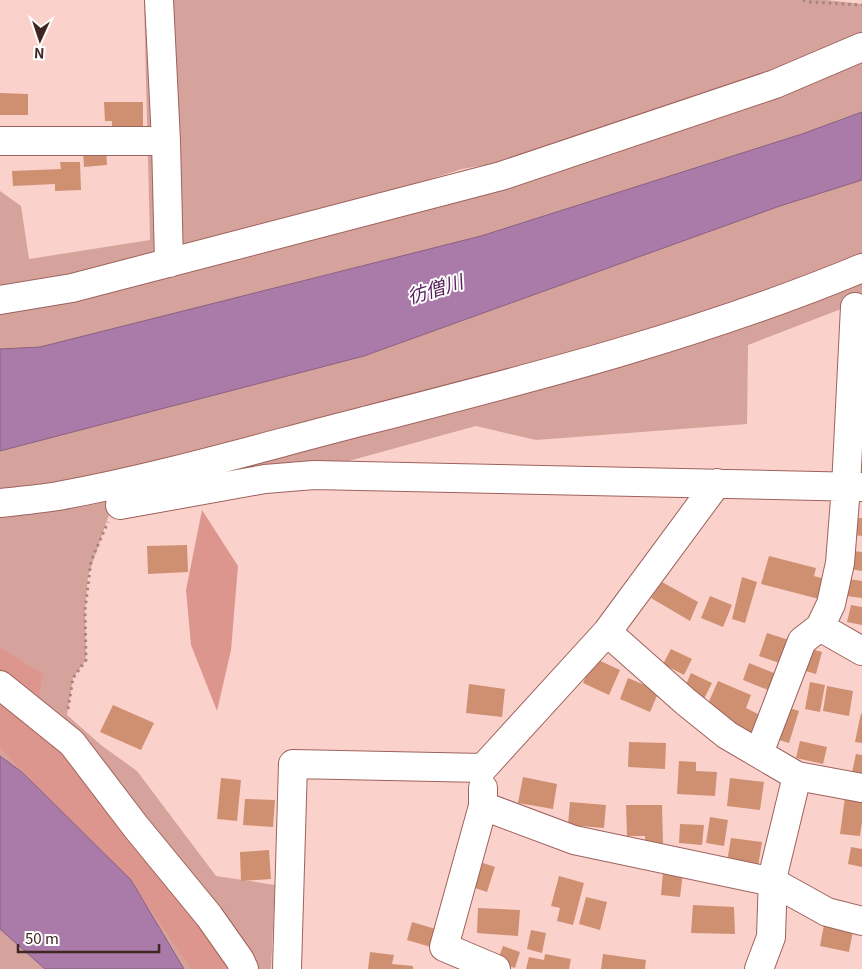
<svg xmlns="http://www.w3.org/2000/svg" width="862" height="969" font-family="Georgia,'Noto Sans JP',serif">
  <rect width="100%" height="100%" fill="#fbd1cc"/>
  <path fill="#d6a39c" fill-rule="evenodd" d="M144 0H826L862 4V301L748 345 747 424 536 440 476 426 323 468 113 503 88 576 85 610 86 660 73 678 67 715 101 745 137 771 216 876 275 885 271 969H0V191L21 206 29 259 150 240ZM544 155 346 206 462 169Z"/>
  <path fill="#dd968e" d="M202 510 238 566 231 650 217 711 191 645 186 590Z
    M0 648 43 674 36 714 241 969H191L135 887 0 748Z"/>
  <path fill="#aa7aa9" stroke="#8a6181" d="M862 112V180L780 206 364 356 0 451V349L40 347 481 236 802 134Z
    M0 756 22 772 131 880 184 969H45L0 929Z"/>
  <path fill="#cf9072" d="M0 93 28 94V115H0Z
    M104 102H143V127H130V131H112V121H105Z
    M106 150 107 165 84 167 83 152Z
    M60 162H80L81 190 55 191V184L13 186 12 171 61 169Z
    M856 518H862V536L854 535Z
    M187 545 188 572 148 574 147 546Z
    M853 551 862 552V571L850 569Z
    M769 556 816 568 814 576 828 580 823 600 761 584Z
    M742 577 757 582 745 623 732 619Z
    M848 579 862 581V598L846 596Z
    M662 582 698 602 690 621 651 598Z
    M710 596 732 605 723 627 701 618Z
    M851 605 862 607V625L847 622Z
    M767 633 792 641 785 665 759 656Z
    M808 648 822 652 816 674 802 670Z
    M671 649 692 659 684 675 663 664Z
    M594 658 620 670 609 695 583 683Z
    M749 663 779 675 773 692 743 680Z
    M691 673 712 683 704 699 684 689Z
    M628 678 659 691 650 712 620 699Z
    M718 681 751 695 746 708 762 716 755 735 706 708Z
    M810 682 825 685 820 712 805 709Z
    M469 684 505 689 502 717 466 713Z
    M827 686 853 691 849 716 823 711Z
    M113 705 154 723 141 750 100 732Z
    M783 706 799 711 789 743 773 738Z
    M861 713 862 714V743L855 742Z
    M800 741 827 747 823 764 796 758Z
    M629 742 666 743 665 769 628 767Z
    M856 754 862 755V779L851 777Z
    M679 761 696 762V771L717 772 715 796 677 794Z
    M523 777 557 784 553 809 518 803Z
    M221 778 241 780 237 821 217 819Z
    M730 778 764 782 760 810 727 806Z
    M845 797 862 800V822L860 836 840 834Z
    M245 799 275 800 273 827 243 825Z
    M570 802 606 805 604 828 568 825Z
    M626 805H662L663 843H645V836H627Z
    M710 817 728 820 724 846 706 843Z
    M680 824 704 825 702 845 679 843Z
    M731 838 762 842 758 867 727 862Z
    M851 847 862 849V867L848 864Z
    M269 850 271 879 241 881 240 852Z
    M480 862 495 867 487 892 472 887Z
    M663 872 683 873 680 897 661 895Z
    M559 876 584 883 573 925 557 921 560 908 551 906Z
    M586 897 607 902 600 930 579 924Z
    M693 905 734 907 735 934 691 933Z
    M478 908 520 910 518 936 477 933Z
    M412 922 439 930 434 948 407 940Z
    M824 925 853 931 849 952 820 946Z
    M531 930 546 933 542 953 527 949Z
    M503 946 520 952 515 968 497 962Z
    M370 952 394 955 392 964 413 966V969H368Z
    M545 954 571 959 569 969H526L529 957 544 960Z
    M603 954 646 960 645 969H601Z"/>
  <g fill="none" stroke-linecap="round" stroke-linejoin="round">
    <g stroke="#9e625c" stroke-width="30">
      <path id="minor" d="M159 0 166 141 169 263
        M0 141H166
        M0 300 72 288 501 176 775 84 862 47
        M0 503C19 501 39 499 58 496 161 477 262 447 364 421 532 378 701 335 862 268
        M120 505 265 479 314 475 862 487
        M820 627 862 651
        M607 632 686 702 727 735 797 776 862 788
        M0 685 72 743 136 827 209 916 240 960 244 969
        M759 753 802 641 820 627 831 604 840 563 846 487 855 307
        M483 788V806L444 947 496 969
        M483 806 574 840 773 882 827 912 862 921
        M287 969 293 764 483 768 607 632 717 483
        M759 969 771 937 773 875 797 776"/>
    </g>
    <path stroke="#a5837f" stroke-width="3" stroke-dasharray="2.5 4" stroke-linecap="butt" d="M803 0 810 2 862 5
      M68 709 73 678 86 660 85 610 91 561 108 522"/>
    <use href="#minor" stroke="#fff" stroke-width="28"/>
  </g>
  <g text-anchor="middle" stroke-width="4" stroke-linejoin="round" paint-order="stroke">
    <g font-size="19" font-style="italic" fill="#5a205c" stroke="#fefefe">
      <text transform="translate(435 289) rotate(-17)" y="7">彷僧川</text>
    </g>
  </g>
  <g transform="translate(40 40) rotate(183)" stroke="#fefefe" stroke-width="4" paint-order="stroke">
  <path d="M0-4L9 19L0 12L-9 19Z" fill="#3f2623"/>
  <text y="-8" font-size="14" font-weight="bold" text-anchor="middle" fill="#3f2623">N</text>
  </g>
  <path d="M18 944v8h141v-8" fill="none" stroke="#3f2623" stroke-width="2.5"/>
  <text x="25" y="944" font-size="15" fill="#3f2623" stroke="#fefefe" stroke-width="4" paint-order="stroke">50 m</text>
</svg>
